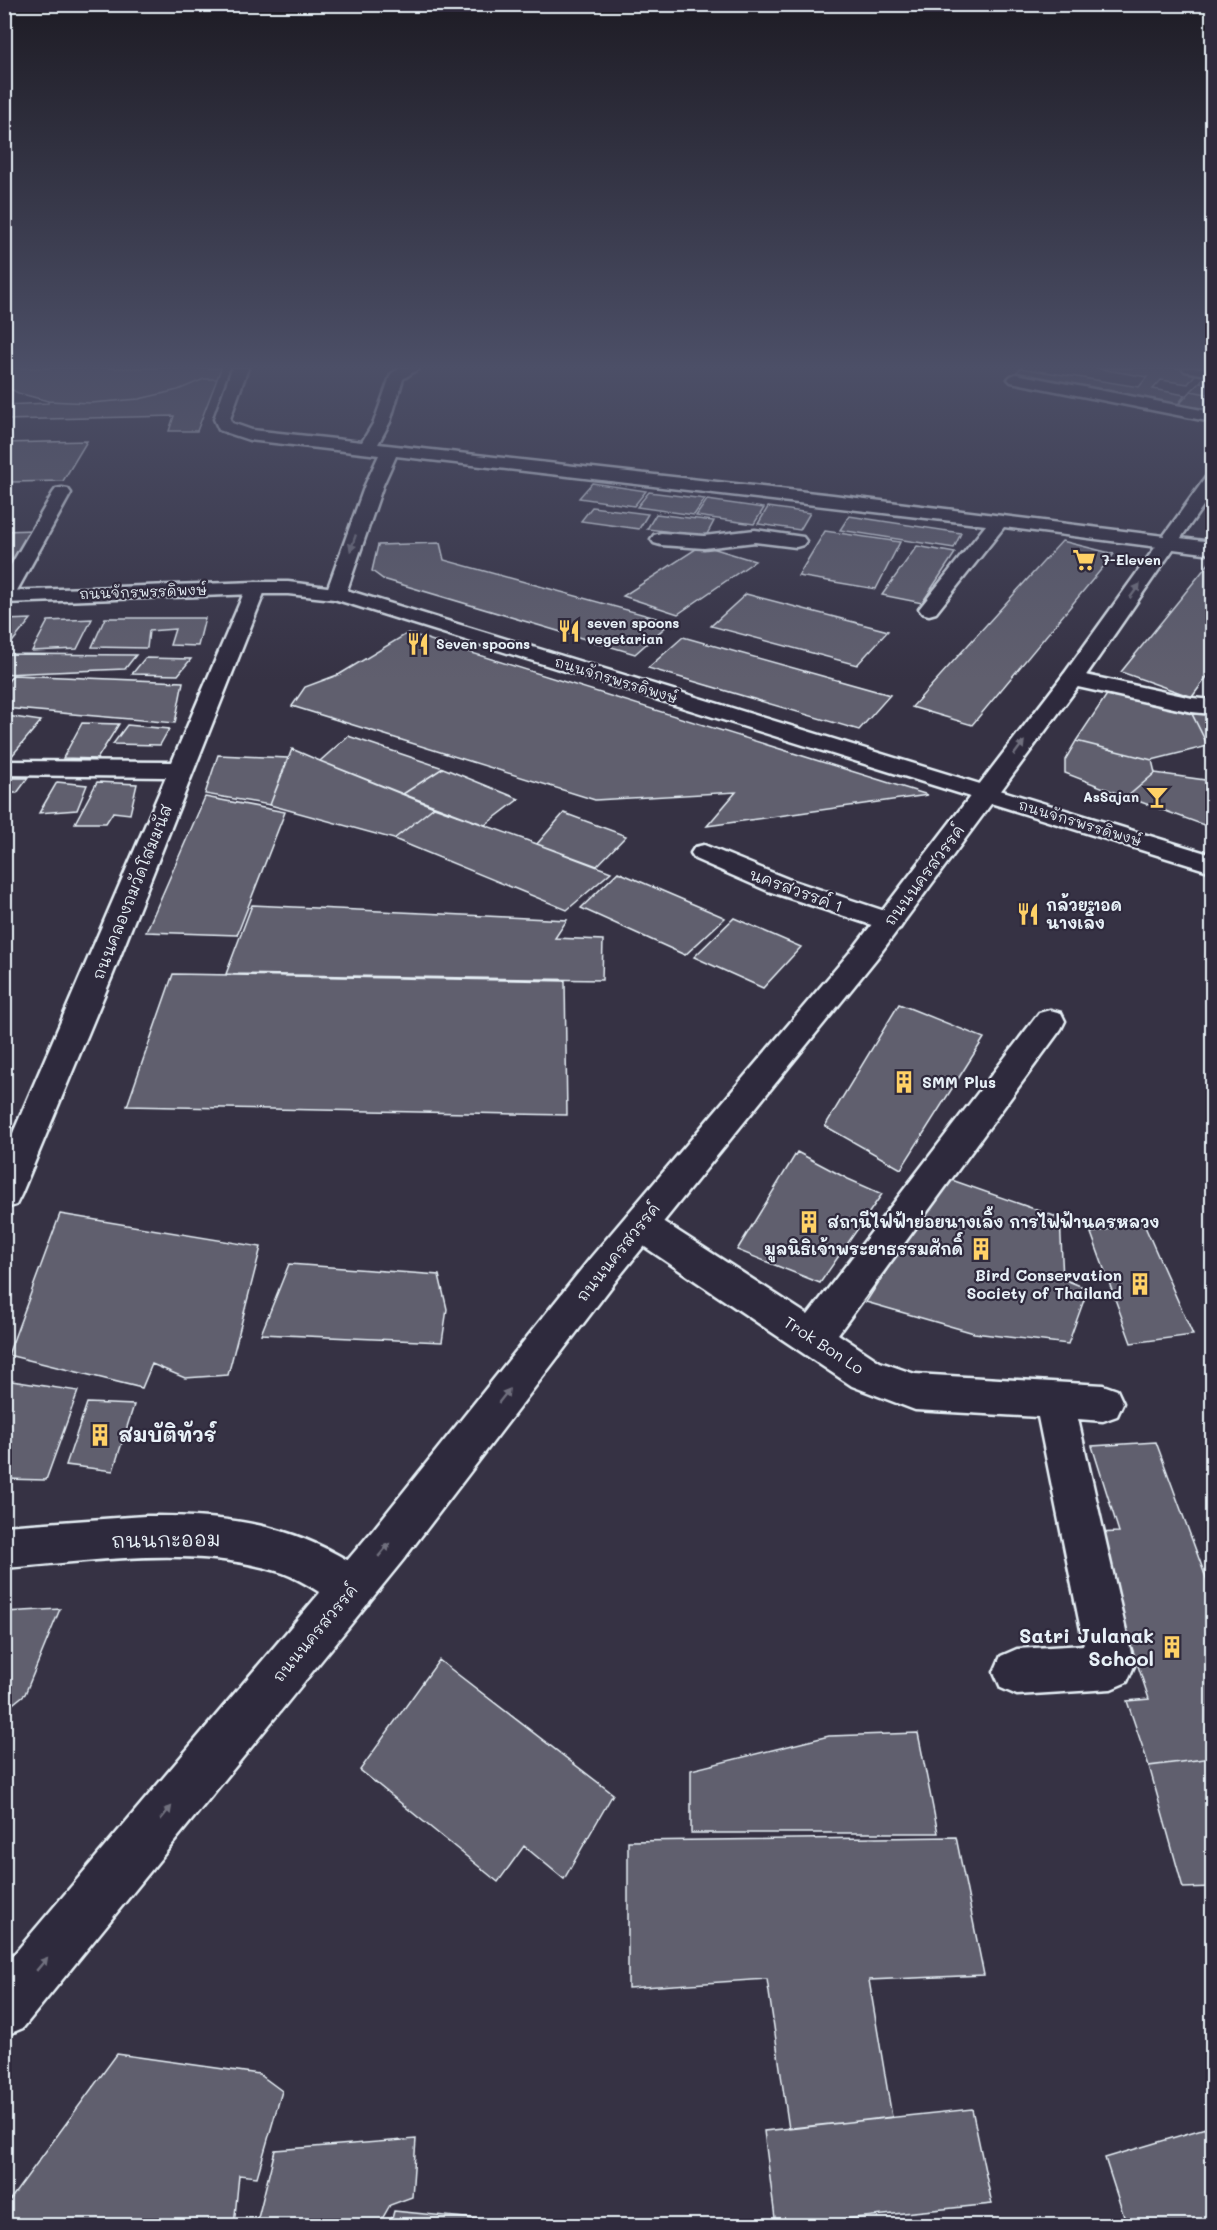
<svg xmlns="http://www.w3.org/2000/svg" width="1217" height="2230" font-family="Mali,'Playpen Sans Thai',sans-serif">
  <rect width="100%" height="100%" fill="#363244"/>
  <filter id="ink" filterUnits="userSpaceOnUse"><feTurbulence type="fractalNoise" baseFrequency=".0167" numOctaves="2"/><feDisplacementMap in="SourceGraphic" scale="12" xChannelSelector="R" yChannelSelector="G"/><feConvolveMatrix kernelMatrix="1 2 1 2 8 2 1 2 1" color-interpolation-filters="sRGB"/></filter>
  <g filter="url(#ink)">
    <path fill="#605e6e" stroke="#e8f1f8" stroke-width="1.5" d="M6 368H221L217 379H204L178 390 139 399 91 403 48 401 18 393 4 385Z
      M1021 368 1139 387 1147 377 1095 368H1177L1198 371 1188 384 1161 380 1153 389 1185 395 1176 407 1011 377Z
      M1207 373 1212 374V384L1200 382Z
      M204 379H217L197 431H169L174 416 4 420V405L48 403V401L91 403 139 399 178 390Z
      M1200 382 1212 384V395L1191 391Z
      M1191 391 1212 395V415L1176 408Z
      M87 441 63 481 12 482 4 494V443Z
      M592 483 646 491 634 506 579 498Z
      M649 492 705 499 694 515 637 507Z
      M707 500 764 508 754 524 696 516Z
      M592 507 648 514 639 529 581 521Z
      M768 507 810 513 800 530 758 524Z
      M656 514 714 521 706 536 647 529Z
      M849 516 961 533 954 548 840 530Z
      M33 530 13 563H4V531Z
      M825 531 900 542 876 589 798 576Z
      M1062 541 1114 554 972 725 912 707Z
      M440 543 444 560 671 622 635 654 383 579 372 571 378 545Z
      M702 545 755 561 678 614 623 596Z
      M917 546 955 553 922 603 882 595Z
      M1210 562H1212V670L1192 697 1121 672Z
      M746 594 888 631 857 665 711 626Z
      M105 618H205L198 646 170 645 175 629 149 631 147 648 92 647Z
      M31 619 4 652 5 620Z
      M92 619 77 649 32 651 48 621Z
      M408 633 928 795 707 826 736 792 595 800 292 706 305 687 340 674Z
      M683 637 890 695 859 730 648 668Z
      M4 654 136 655 125 669 4 674Z
      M145 658 191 659 178 675 132 674Z
      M13 675 183 682 175 723 4 708V686Z
      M1108 693 1192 714 1208 746 1152 760 1076 741Z
      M1192 714H1212V746H1208Z
      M7 716 41 721 10 758H4V719Z
      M82 723 119 724 97 759 63 758Z
      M127 725 169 729 160 745 113 744Z
      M348 736 443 768 403 794 320 761Z
      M1076 741 1152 760 1155 773 1127 797 1065 773V760Z
      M292 749 320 761 434 807 394 839 270 805Z
      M218 755 288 758 270 805 205 794Z
      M443 768 519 799 485 825 403 794Z
      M1155 773 1212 781V828L1127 797Z
      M4 778H28L17 793H4Z
      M57 782 87 785 77 810 39 813Z
      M97 782 137 784 130 814 113 812 106 823H75Z
      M205 797 285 812 237 935 146 932Z
      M434 807 537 844 611 872 567 910 394 839Z
      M564 813 626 836 597 866 537 844Z
      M618 872 721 916 725 918 685 955 581 908Z
      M252 905 567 920 555 938 603 940 602 980 226 974Z
      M734 918 801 947 763 988 694 957Z
      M173 974 565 981 567 1115 127 1106Z
      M899 1004 984 1038 901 1169 825 1126Z
      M797 1152 848 1179 882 1194 820 1283 737 1250Z
      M946 1178 1060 1218 1063 1279 1088 1289 1068 1344 974 1333 866 1302Z
      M60 1214 261 1247 228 1375 185 1378 152 1364 142 1388 8 1355Z
      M1143 1222 1193 1335 1131 1343 1091 1233Z
      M289 1264 439 1275 447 1309 442 1342 261 1334Z
      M5 1380 78 1391 46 1480 4 1479Z
      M87 1403 134 1405 113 1471 66 1465Z
      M1156 1442 1212 1594V1758L1149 1766 1127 1701 1149 1699 1094 1533 1119 1532 1092 1446Z
      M60 1609 25 1694 4 1711V1612Z
      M439 1660 613 1794 564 1879 524 1846 498 1882 360 1770Z
      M918 1733 938 1833H691V1770L829 1736Z
      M1212 1758V1887L1183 1888 1149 1766Z
      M956 1837 984 1975 869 1980 892 2117 789 2129 767 1979 628 1988V1841Z
      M117 2054 259 2074 282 2091 257 2177 239 2175 234 2226H4V2208Z
      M972 2109 992 2204 776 2226 764 2131Z
      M1212 2126V2226H1127L1105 2158Z
      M416 2139 412 2197 390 2205 378 2226H256L275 2150Z
      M394 2211 506 2222 513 2226H390Z"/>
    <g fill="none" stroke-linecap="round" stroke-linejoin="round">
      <g stroke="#e8f1f8" stroke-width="5">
        <path id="street" d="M232 368H248L230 419 232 423 252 430 362 442 374 422 391 374 400 368H419L403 379 390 422 378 444 833 495 1212 542V554L1004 527 936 613 929 615 922 613 919 609 986 525 396 456 383 485 346 593 343 597 336 599 329 597 326 593 365 485 379 455 249 440 219 430 214 419Z
          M1182 368H1212V376L1185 371Z
          M1016 374 1212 412V422L1011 382 1008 379 1011 376Z
          M62 488 68 489 71 493 14 596 11 600 4 602V577L53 493 56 489Z
          M755 530 803 537 806 541 803 545 796 547 755 542 704 548 661 545 654 543 651 539 654 535 661 533 704 536Z
          M256 582 263 584 266 588 113 974 21 1195 16 1205 4 1209V1154L166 777 4 775V761L172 762 246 588 249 584Z
          M1072 672 1192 698 1212 700V714L1192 712 1064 684 1061 679 1064 674Z
          M704 845 788 879 900 916 904 922 900 928 890 931 768 891 695 859 691 853 695 847Z
          M1050 1010 1061 1013 1065 1021 1061 1029 838 1334 880 1362 915 1374 1103 1385 1117 1390 1123 1403 1117 1416 1103 1421 1078 1419 1134 1666 1127 1682 1111 1689 1017 1695 1001 1688 994 1672 1001 1656 1017 1649 1084 1645 1038 1417 915 1410 852 1386 627 1235 622 1225 627 1215 640 1211 653 1215 808 1315 1039 1013Z
          M145 1516C212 1515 278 1521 338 1555 357 1566 366 1567 374 1588L368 1604 352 1610C328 1600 308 1582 283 1573 195 1544 95 1561 4 1568V1526Z"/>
      </g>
      <g stroke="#e8f1f8" stroke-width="5">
        <path id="secondary" d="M256 582H288L343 589 1212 855V872L334 599 288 594H256L4 603V591Z"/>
      </g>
      <g stroke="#e8f1f8" stroke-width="5">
        <path id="primary" d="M1212 476V493L1080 684 876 959 618 1278 403 1560 23 2028 4 2036V1966L373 1530 592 1256 856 945 1064 674 1206 477Z"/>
      </g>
      <use href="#street" fill="#2f2a3d" fill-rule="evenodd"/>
      <use href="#secondary" fill="#2f2a3d" fill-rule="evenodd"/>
      <use href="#primary" fill="#2f2a3d" fill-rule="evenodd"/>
    </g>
    <defs><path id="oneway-solid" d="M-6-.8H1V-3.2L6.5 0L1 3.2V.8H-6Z" transform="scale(1.5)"/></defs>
    <g fill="#70707e">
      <use href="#oneway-solid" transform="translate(353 543) rotate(109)"/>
      <use href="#oneway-solid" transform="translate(1135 591) rotate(-54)"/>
      <use href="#oneway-solid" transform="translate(1019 748) rotate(-53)"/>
      <use href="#oneway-solid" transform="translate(504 1396) rotate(-52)"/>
      <use href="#oneway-solid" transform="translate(384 1550) rotate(-50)"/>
      <use href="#oneway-solid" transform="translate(166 1813) rotate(-50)"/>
      <use href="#oneway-solid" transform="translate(42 1964) rotate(-50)"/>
    </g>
  </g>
  <linearGradient id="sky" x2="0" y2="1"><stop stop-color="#1e1c25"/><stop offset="0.54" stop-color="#4c4f67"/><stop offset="1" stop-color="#4c4f67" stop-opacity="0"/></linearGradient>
  <rect width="1217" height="680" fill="url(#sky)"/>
  <defs>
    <g id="supermarket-bare" transform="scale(1.8)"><path d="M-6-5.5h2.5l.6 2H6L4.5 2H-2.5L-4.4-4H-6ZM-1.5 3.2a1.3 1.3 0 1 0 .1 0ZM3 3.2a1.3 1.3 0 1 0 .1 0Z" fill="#ffd166" stroke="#2f2a3d" stroke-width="2.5" paint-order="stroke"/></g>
    <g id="restaurant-bare" transform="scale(1.8)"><path d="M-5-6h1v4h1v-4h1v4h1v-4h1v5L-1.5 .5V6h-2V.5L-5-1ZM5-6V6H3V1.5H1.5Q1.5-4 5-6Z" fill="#ffd166" stroke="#2f2a3d" stroke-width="2.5" paint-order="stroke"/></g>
    <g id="bar-bare" transform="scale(1.8)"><path d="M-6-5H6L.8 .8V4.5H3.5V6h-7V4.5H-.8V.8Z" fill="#ffd166" stroke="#2f2a3d" stroke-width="2.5" paint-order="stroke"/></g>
    <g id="building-bare" transform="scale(1.8)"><path d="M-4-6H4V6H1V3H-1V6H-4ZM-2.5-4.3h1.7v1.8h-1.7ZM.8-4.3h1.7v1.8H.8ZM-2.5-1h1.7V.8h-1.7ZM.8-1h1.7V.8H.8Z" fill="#ffd166" stroke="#2f2a3d" stroke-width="2.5" paint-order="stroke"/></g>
  </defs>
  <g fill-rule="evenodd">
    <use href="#supermarket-bare" x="1084" y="560"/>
    <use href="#restaurant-bare" x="569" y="631"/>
    <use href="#restaurant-bare" x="418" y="644"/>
    <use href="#bar-bare" x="1157" y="797"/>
    <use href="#restaurant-bare" x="1028" y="914"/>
    <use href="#building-bare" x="904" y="1082"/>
    <use href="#building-bare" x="809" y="1222"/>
    <use href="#building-bare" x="981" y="1249"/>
    <use href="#building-bare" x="1140" y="1284"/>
    <use href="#building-bare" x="100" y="1435"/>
    <use href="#building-bare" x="1172" y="1647"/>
  </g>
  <g text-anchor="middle" stroke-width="4.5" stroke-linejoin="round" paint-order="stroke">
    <g font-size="14" font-weight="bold" fill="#e8f1f8" stroke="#2f2a3d" text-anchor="start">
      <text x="1102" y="565">7-Eleven</text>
      <text x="587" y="628">seven spoons<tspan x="587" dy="16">vegetarian</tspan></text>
      <text x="436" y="649">Seven spoons</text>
      <text x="1139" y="802" text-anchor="end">AsSajan</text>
    </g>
    <g font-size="14" fill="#e8f1f8" stroke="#2f2a3d">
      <text transform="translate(143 592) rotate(-2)" y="5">ถนนจักรพรรดิพงษ์</text>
      <text transform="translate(616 680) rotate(17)" y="5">ถนนจักรพรรดิพงษ์</text>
      <text transform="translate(1080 823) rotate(17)" y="5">ถนนจักรพรรดิพงษ์</text>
    </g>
    <g font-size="16" fill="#e8f1f8" stroke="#2f2a3d">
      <text transform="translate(924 875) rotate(-53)" y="6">ถนนนครสวรรค์</text>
      <text transform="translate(796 890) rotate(20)" y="6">นครสวรรค์ 1</text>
      <text transform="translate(132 892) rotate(-68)" y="6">ถนนคลองถมวัดโสมมนัส</text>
      <text transform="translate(618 1252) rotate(-51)" y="6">ถนนนครสวรรค์</text>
      <text transform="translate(824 1345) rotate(33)" y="6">Trok Bon Lo</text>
      <text transform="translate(315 1633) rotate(-50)" y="6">ถนนนครสวรรค์</text>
    </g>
    <g font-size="16" font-weight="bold" fill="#e8f1f8" stroke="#2f2a3d" text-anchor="start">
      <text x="1046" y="911">กล้วยทอด<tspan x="1046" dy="18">นางเลิ้ง</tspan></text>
      <text x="922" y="1088">SMM Plus</text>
      <text x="827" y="1228">สถานีไฟฟ้าย่อยนางเลิ้ง การไฟฟ้านครหลวง</text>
      <text x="963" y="1255" text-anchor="end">มูลนิธิเจ้าพระยาธรรมศักดิ์</text>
      <text x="1122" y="1281" text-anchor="end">Bird Conservation<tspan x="1122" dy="18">Society of Thailand</tspan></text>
    </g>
    <g font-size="20" font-weight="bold" fill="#e8f1f8" stroke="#2f2a3d" text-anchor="start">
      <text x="118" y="1442">สมบัติทัวร์</text>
      <text x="1154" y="1643" text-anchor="end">Satri Julanak<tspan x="1154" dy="23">School</tspan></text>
    </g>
    <g font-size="20" fill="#e8f1f8" stroke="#2f2a3d">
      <text transform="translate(166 1540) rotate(-1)" y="7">ถนนกะออม</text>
    </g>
  </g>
  <rect width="1217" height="2230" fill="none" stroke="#2f2a3d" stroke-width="24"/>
  <rect x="12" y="12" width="1193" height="2206" fill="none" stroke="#e8f1f8" stroke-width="2" filter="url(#ink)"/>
</svg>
